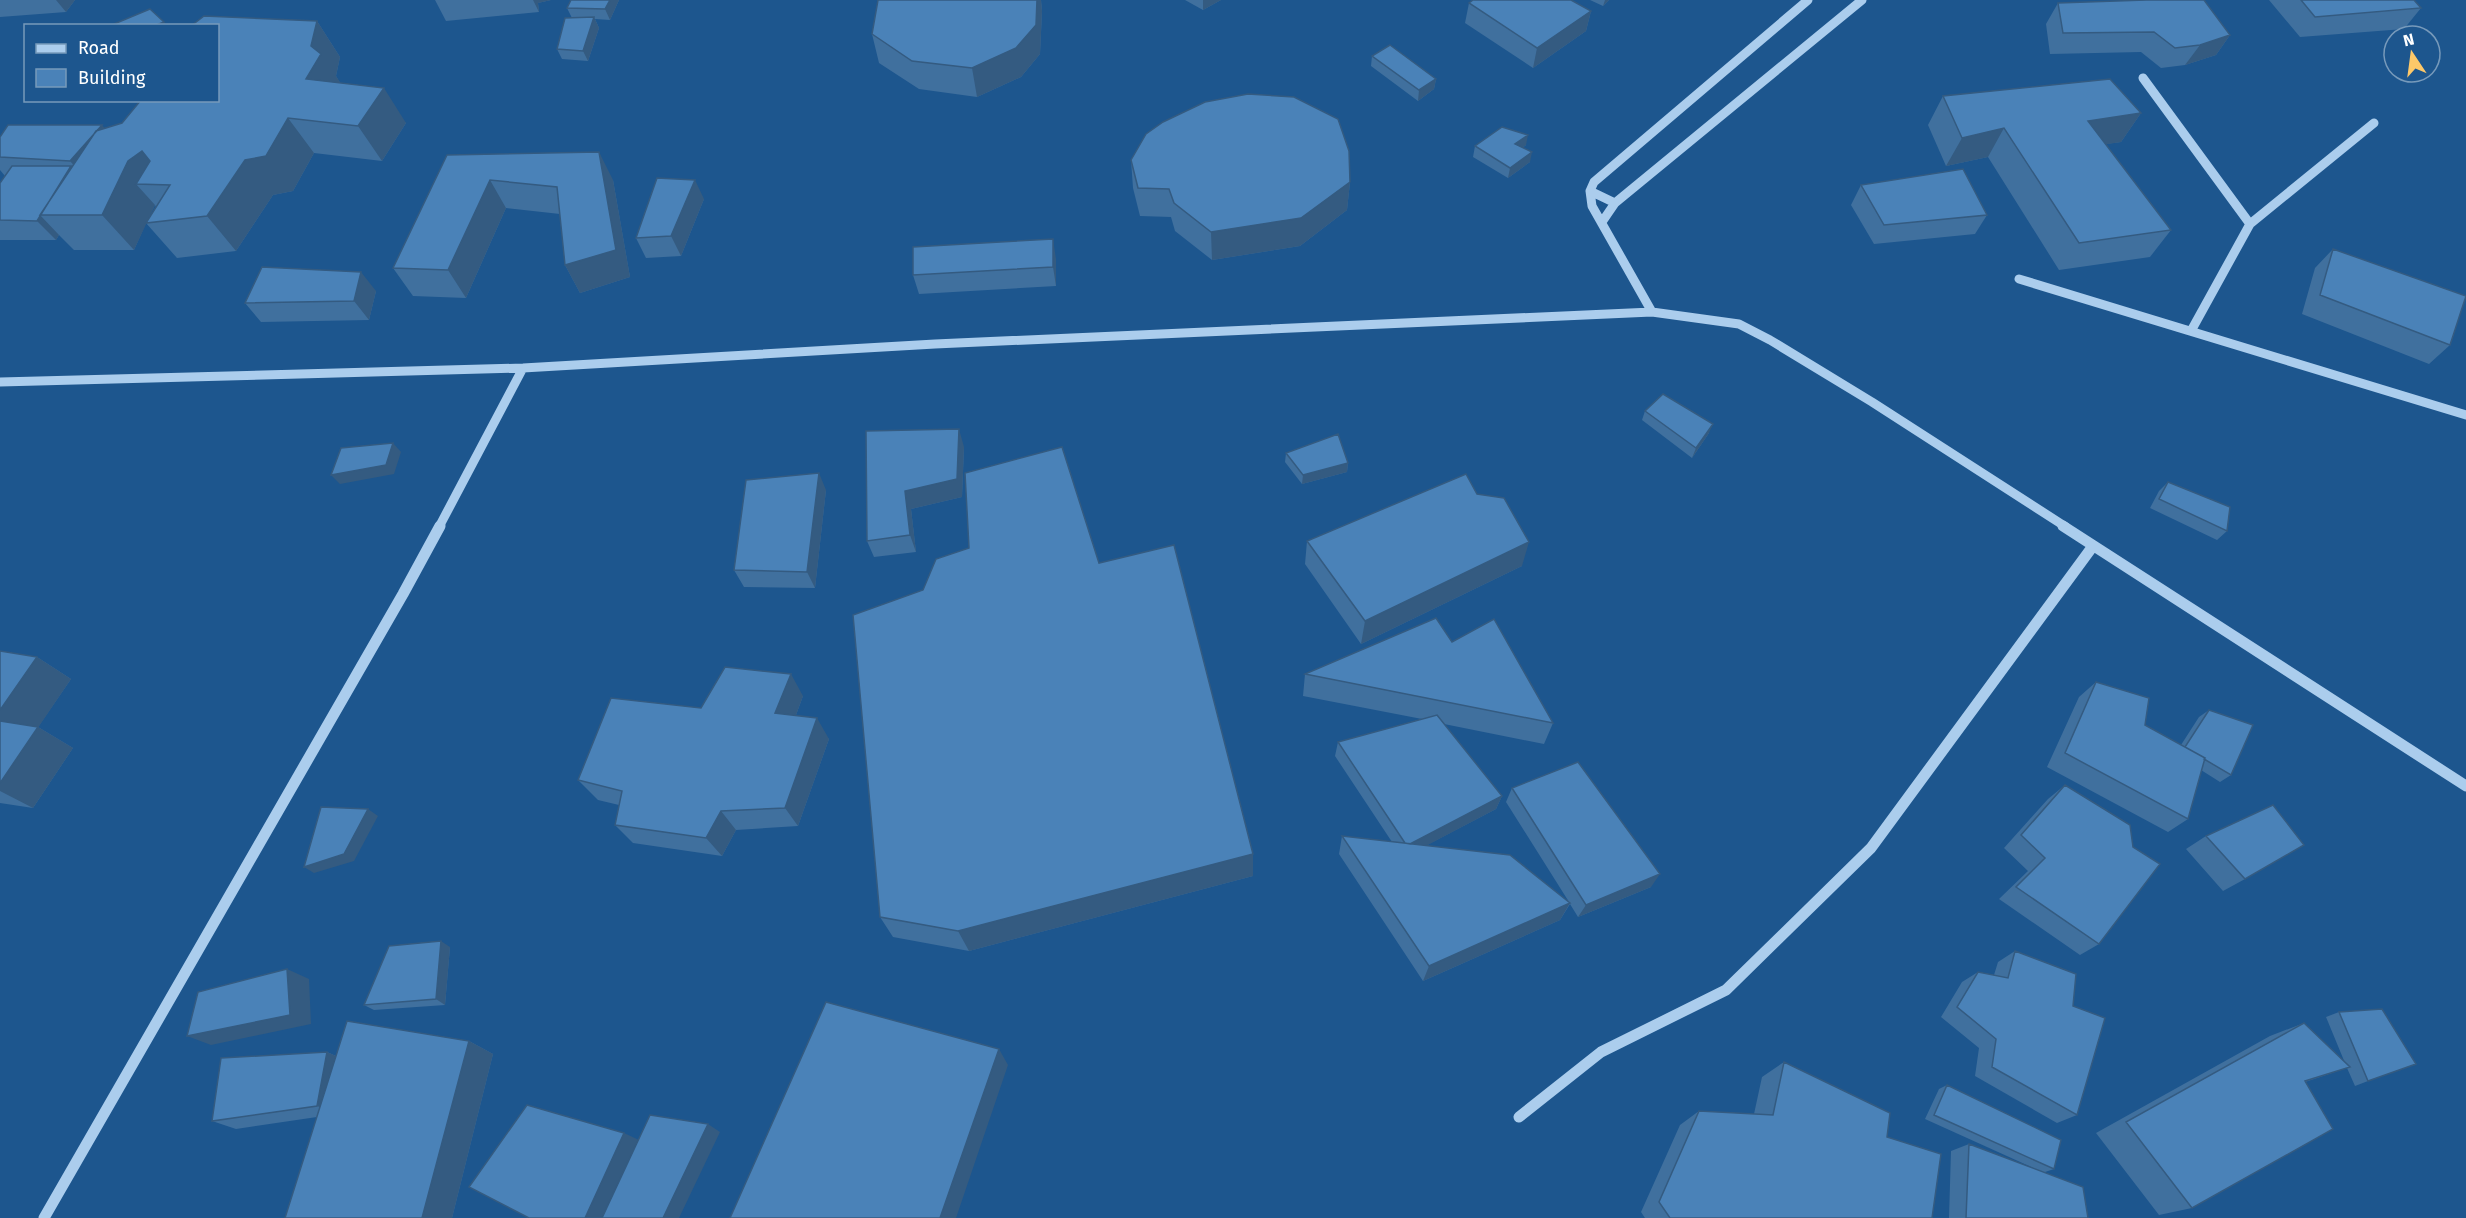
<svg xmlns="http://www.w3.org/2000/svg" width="2466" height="1218" font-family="'Fira Sans',sans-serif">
  <rect width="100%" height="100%" fill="#1d568e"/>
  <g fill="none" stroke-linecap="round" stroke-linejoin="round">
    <path stroke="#abcded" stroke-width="9" d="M2143 78 2250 224
      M1590 191 1615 203
      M1602 222 1615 203 1862 0
      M2019 279 2466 415
      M1652 312 1592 206 1590 191 1594 182 1808 0
      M2191 331 2250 224 2374 123
      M0 382 523 368 935 344 1652 312 1739 324 1770 340 1872 402 2066 527
      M439 527 523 368"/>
    <path stroke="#abcded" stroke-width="11" d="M2063 526 2466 786
      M1519 1117 1601 1052 1726 990 1871 848 2093 546
      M44 1218 403 594 440 526"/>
  </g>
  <path fill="#40709e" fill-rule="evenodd" d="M0 0H75L66 12 0 17Z
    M435 0H551L538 3 539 12 446 21Z
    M571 0H619L610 20 595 19 599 28 588 61 562 59 557 49 572 18 567 8Z
    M878 0H1041L1042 11 1040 54 1021 77 977 97 919 89 879 63 872 34Z
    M1185 0H1221L1203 10Z
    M1590 0H1609L1603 6Z
    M2269 0H2414L2421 8 2404 29 2300 37Z
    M1469 3 1591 11 1586 31 1533 68 1465 23Z
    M2058 3 2230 35 2216 55 2185 65 2161 68 2141 52 2050 54 2046 24Z
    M317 21 340 57 336 76 340 83 406 123 382 161 314 153 293 191 273 195 236 251 177 258 146 223 134 250H74L59 235 56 240H0V183L5 176 0 170V137L105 128 122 123ZM155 205 156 207 147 221Z
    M1372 56 1436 79 1434 89 1418 101 1371 66Z
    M1943 96 2141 113 2121 142 2105 144 2171 230 2150 257 2059 270 1988 157 1946 166 1928 125Z
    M1526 145 1522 148 1530 162 1508 178 1473 157 1475 146Z
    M447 155 613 180 630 277 580 293 565 265 560 214 506 208 466 298 413 296 393 268Z
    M1131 160 1350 182 1347 210 1300 246 1212 260 1175 231 1171 217 1140 216 1133 188Z
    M1861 185 1987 215 1975 234 1874 244 1851 205Z
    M704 199 681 256 646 258 636 238Z
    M2333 249 2450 345 2429 364 2302 314 2315 268Z
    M1056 259V286L919 294 913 275Z
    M376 291 369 320 261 322 245 303Z
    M1645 411 1709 433 1692 458 1642 420Z
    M964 447 962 497 911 509 916 552 874 557 867 541Z
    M1286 453 1348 463 1347 472 1302 484 1285 462Z
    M2168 482 2227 531 2217 540 2150 508 2159 491Z
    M826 490 815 588 744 587 734 570Z
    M1477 494 1522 566 1361 644 1305 564 1307 541Z
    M1099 563 1253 876 969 951 893 937 880 917Z
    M1452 642 1553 723 1544 744 1444 724 1502 796 1496 809 1427 845 1569 902 1506 802 1512 788 1651 887 1578 917 1570 904 1560 920 1423 981 1339 854 1342 836 1392 842 1335 756 1338 742 1422 719 1303 696 1305 674Z
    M0 651 37 657 71 679 38 727 73 748 33 808 0 803Z
    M2096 682 2145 725 2181 745 2199 717 2209 710 2231 775 2220 782 2201 770 2188 819 2168 832 2047 767 2079 697Z
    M803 696 796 715 829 739 798 826 736 830 722 856 633 843 615 825 619 805 598 800 578 780 701 708Z
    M2065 785 2099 944 2080 955 1999 899 2028 871 2004 848 2048 799Z
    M2206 836 2245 879 2223 891 2186 849Z
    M450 947 445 1005 374 1010 364 1005Z
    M2015 951 2073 1006 2077 1115 2057 1123 1975 1076 1979 1048 1941 1017 1962 982 1978 972 1994 975 1998 962Z
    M2339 1012 2368 1081 2355 1086 2347 1068 2305 1082 2192 1208 2159 1215 2096 1133 2270 1036 2304 1023 2345 1063 2326 1017Z
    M469 1041 493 1054 452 1218H285L317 1117 236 1129 212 1121 327 1052 336 1056Z
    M1784 1062 1887 1137 1932 1218H1645L1641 1212 1680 1125 1699 1111 1754 1114 1762 1077Z
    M1947 1085 2054 1169 2045 1172 2088 1218H1949L1951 1151 1969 1144 2040 1171 1925 1119 1939 1089Z"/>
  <path fill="#345b81" d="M56 0H75L66 12Z
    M533 0H551L538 3 539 12Z
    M610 0H619L610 20 605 9Z
    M1037 0H1041L1042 11 1040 54 1021 77 977 97 972 68Z
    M1203 0H1221L1203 10Z
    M1605 0H1609L1603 6Z
    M1591 11 1586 31 1533 68 1537 48Z
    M594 17 599 28 588 61 583 51Z
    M317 21 340 57 336 76 345 90 306 79 311 46Z
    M164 22 167 26H154Z
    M2230 35 2216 55 2185 65 2200 45Z
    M1436 79 1434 89 1418 101 1419 90Z
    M384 88 406 123 382 161 358 126Z
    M2141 113 2121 142 2069 150 2088 121Z
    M288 118 314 153 293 191 273 195 236 251 207 216 245 160Z
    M102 125 119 145 88 181 70 161Z
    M2004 128 1988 157 1946 166 1962 138Z
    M1528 135 1526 145 1513 155 1515 144Z
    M142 151 170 185 136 184 155 205 134 250 102 215 128 161Z
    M599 152 613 180 630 277 580 293 565 265Z
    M1532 152 1530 162 1508 178 1510 168Z
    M71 166 89 186 40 215 59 235 56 240 37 221Z
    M490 180 506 208 466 298 448 270Z
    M695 180 704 199 681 256 671 236Z
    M1350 182 1347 210 1300 246 1212 260 1211 232Z
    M1053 239 1056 259V286L1053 267Z
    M361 272 376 291 369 320 354 301Z
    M1713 424 1709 433 1692 458 1696 448Z
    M959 429 964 447 962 497 911 509 916 552 910 535 905 491Z
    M393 443 401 452 394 474 340 484 331 475Z
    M1348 463 1347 472 1302 484 1303 475Z
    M819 473 826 490 815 588 807 572Z
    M1529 542 1522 566 1361 644 1365 621Z
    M37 657 71 679 29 741 0 724V710Z
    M791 674 803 696 789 734 775 713Z
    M817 718 829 739 798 826 785 808Z
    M38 727 73 748 33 808 0 791V783Z
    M1502 796 1496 809 1403 858 1406 845Z
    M368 809 378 816 354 861 314 873 304 867Z
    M721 811 736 830 722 856 706 838Z
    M1253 854V876L969 951 958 931Z
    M1660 874 1651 887 1578 917 1586 905Z
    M1570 903 1560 920 1423 981 1429 966Z
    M441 941 450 947 445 1005 436 999Z
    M287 969 309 979 311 1024 211 1045 187 1036Z
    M469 1041 493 1054 452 1218H422Z
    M999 1049 1008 1065 956 1218H940Z
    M327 1052 347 1061 338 1114 317 1106Z
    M708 1124 720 1132 679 1218H663Z
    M624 1133 639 1140 603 1218H585Z"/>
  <path fill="#4a82b8" stroke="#345b81" stroke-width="1.5" d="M571 0H610L605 9 567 8Z
    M878 0H1037L1036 25 1016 48 972 68 912 61 872 34Z
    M1473 0H1571L1591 11 1537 48 1469 3Z
    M2146 0H2204L2230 35 2200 45 2175 48 2154 32 2063 33 2058 3Z
    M2301 0H2414L2421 8 2315 17Z
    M150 9 164 22 154 26H114V24Z
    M204 16 317 21 311 46 321 54 306 79 384 88 358 126 288 118 266 156 245 160 207 216 146 223 170 185 136 184 150 161 142 151 128 161 102 215H40L96 131 122 123 141 100H218V26H191Z
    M594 17 583 51 557 49 565 18Z
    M1390 45 1436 79 1419 90 1372 56Z
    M2110 79 2141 113 2088 121 2171 230 2079 243 2004 128 1962 138 1943 96Z
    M1248 94 1294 97 1338 119 1349 151 1350 182 1301 218 1211 232 1174 203 1169 189 1138 188 1131 160 1146 134 1163 122 1205 102Z
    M8 125H102L70 161 0 157V137Z
    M1502 127 1528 135 1515 144 1532 152 1510 168 1475 146Z
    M599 152 616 250 565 265 557 187 490 180 448 270 393 268 447 155Z
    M12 166H71L37 221 0 220V183Z
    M1963 169 1987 215 1884 225 1861 185Z
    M657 178 695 180 671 236 636 238Z
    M1053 239V267L913 275V247Z
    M2333 249 2466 296 2450 345 2320 295Z
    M262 267 361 272 354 301 245 303Z
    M1663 394 1713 424 1696 448 1645 411Z
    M959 429 957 479 905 491 910 535 867 541 866 431Z
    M1338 434 1348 463 1303 475 1286 453Z
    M393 443 386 465 331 475 341 448Z
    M1062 447 1099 563 1174 545 1253 854 958 931 880 917 853 615 923 590 936 559 969 548 965 473Z
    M819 473 807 572 734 570 746 480Z
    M1466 474 1477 494 1504 498 1529 542 1365 621 1307 541Z
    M2168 482 2230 507 2227 531 2159 499Z
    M1436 618 1452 642 1494 619 1553 723 1305 674Z
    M0 651 37 657 0 710Z
    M725 667 791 674 775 713 817 718 785 808 721 811 706 838 615 825 622 791 578 780 611 698 701 708Z
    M2096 682 2149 698 2145 725 2205 758 2188 819 2065 753Z
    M2209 710 2253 725 2231 775 2204 759 2205 758 2185 747Z
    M1437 715 1502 796 1410 844 1405 843 1338 742Z
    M0 721 38 727 0 783Z
    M1578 762 1660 874 1586 905 1512 788Z
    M2065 785 2130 825 2133 847 2160 864 2099 944 2016 887 2045 858 2021 835Z
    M2273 805 2304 845 2245 879 2206 836Z
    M321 807 368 809 344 854 304 867Z
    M1342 836 1510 855 1570 903 1429 966Z
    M441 941 436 999 364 1005 389 946Z
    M2015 951 2076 974 2073 1006 2105 1018 2077 1115 1992 1067 1996 1039 1957 1007 1978 972 2008 978Z
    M287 969 290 1015 187 1036 198 992Z
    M826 1002 999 1049 940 1218H730Z
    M2382 1009 2416 1064 2368 1081 2339 1012Z
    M347 1021 469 1041 422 1218H285Z
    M2304 1023 2350 1067 2305 1081 2333 1129 2192 1208 2126 1122Z
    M327 1052 317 1106 212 1121 221 1058Z
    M1784 1062 1890 1113 1887 1137 1941 1154 1932 1218H1670L1659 1202 1699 1111 1773 1115Z
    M1947 1085 2061 1140 2054 1169 1934 1115Z
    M527 1105 624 1133 585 1218H529L469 1187Z
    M650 1115 708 1124 663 1218H602Z
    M1969 1144 2083 1187 2088 1218H1966Z"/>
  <rect x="24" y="24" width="195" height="78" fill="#1d568e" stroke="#779abb" stroke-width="1.5"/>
  <rect x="36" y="44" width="30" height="9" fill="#abcded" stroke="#779abb" stroke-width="1.5"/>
  <text x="78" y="54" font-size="18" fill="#ffffff">Road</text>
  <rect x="36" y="69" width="30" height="18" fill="#4a82b8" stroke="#779abb" stroke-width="1.5"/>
  <text x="78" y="84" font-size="18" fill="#ffffff">Building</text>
  <g transform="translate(2412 54) rotate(347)"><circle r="28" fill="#1d568e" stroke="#779abb" stroke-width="1.5"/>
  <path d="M0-4.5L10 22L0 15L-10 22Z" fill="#fdc869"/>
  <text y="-9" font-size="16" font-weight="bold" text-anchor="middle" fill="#ffffff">N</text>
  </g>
</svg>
